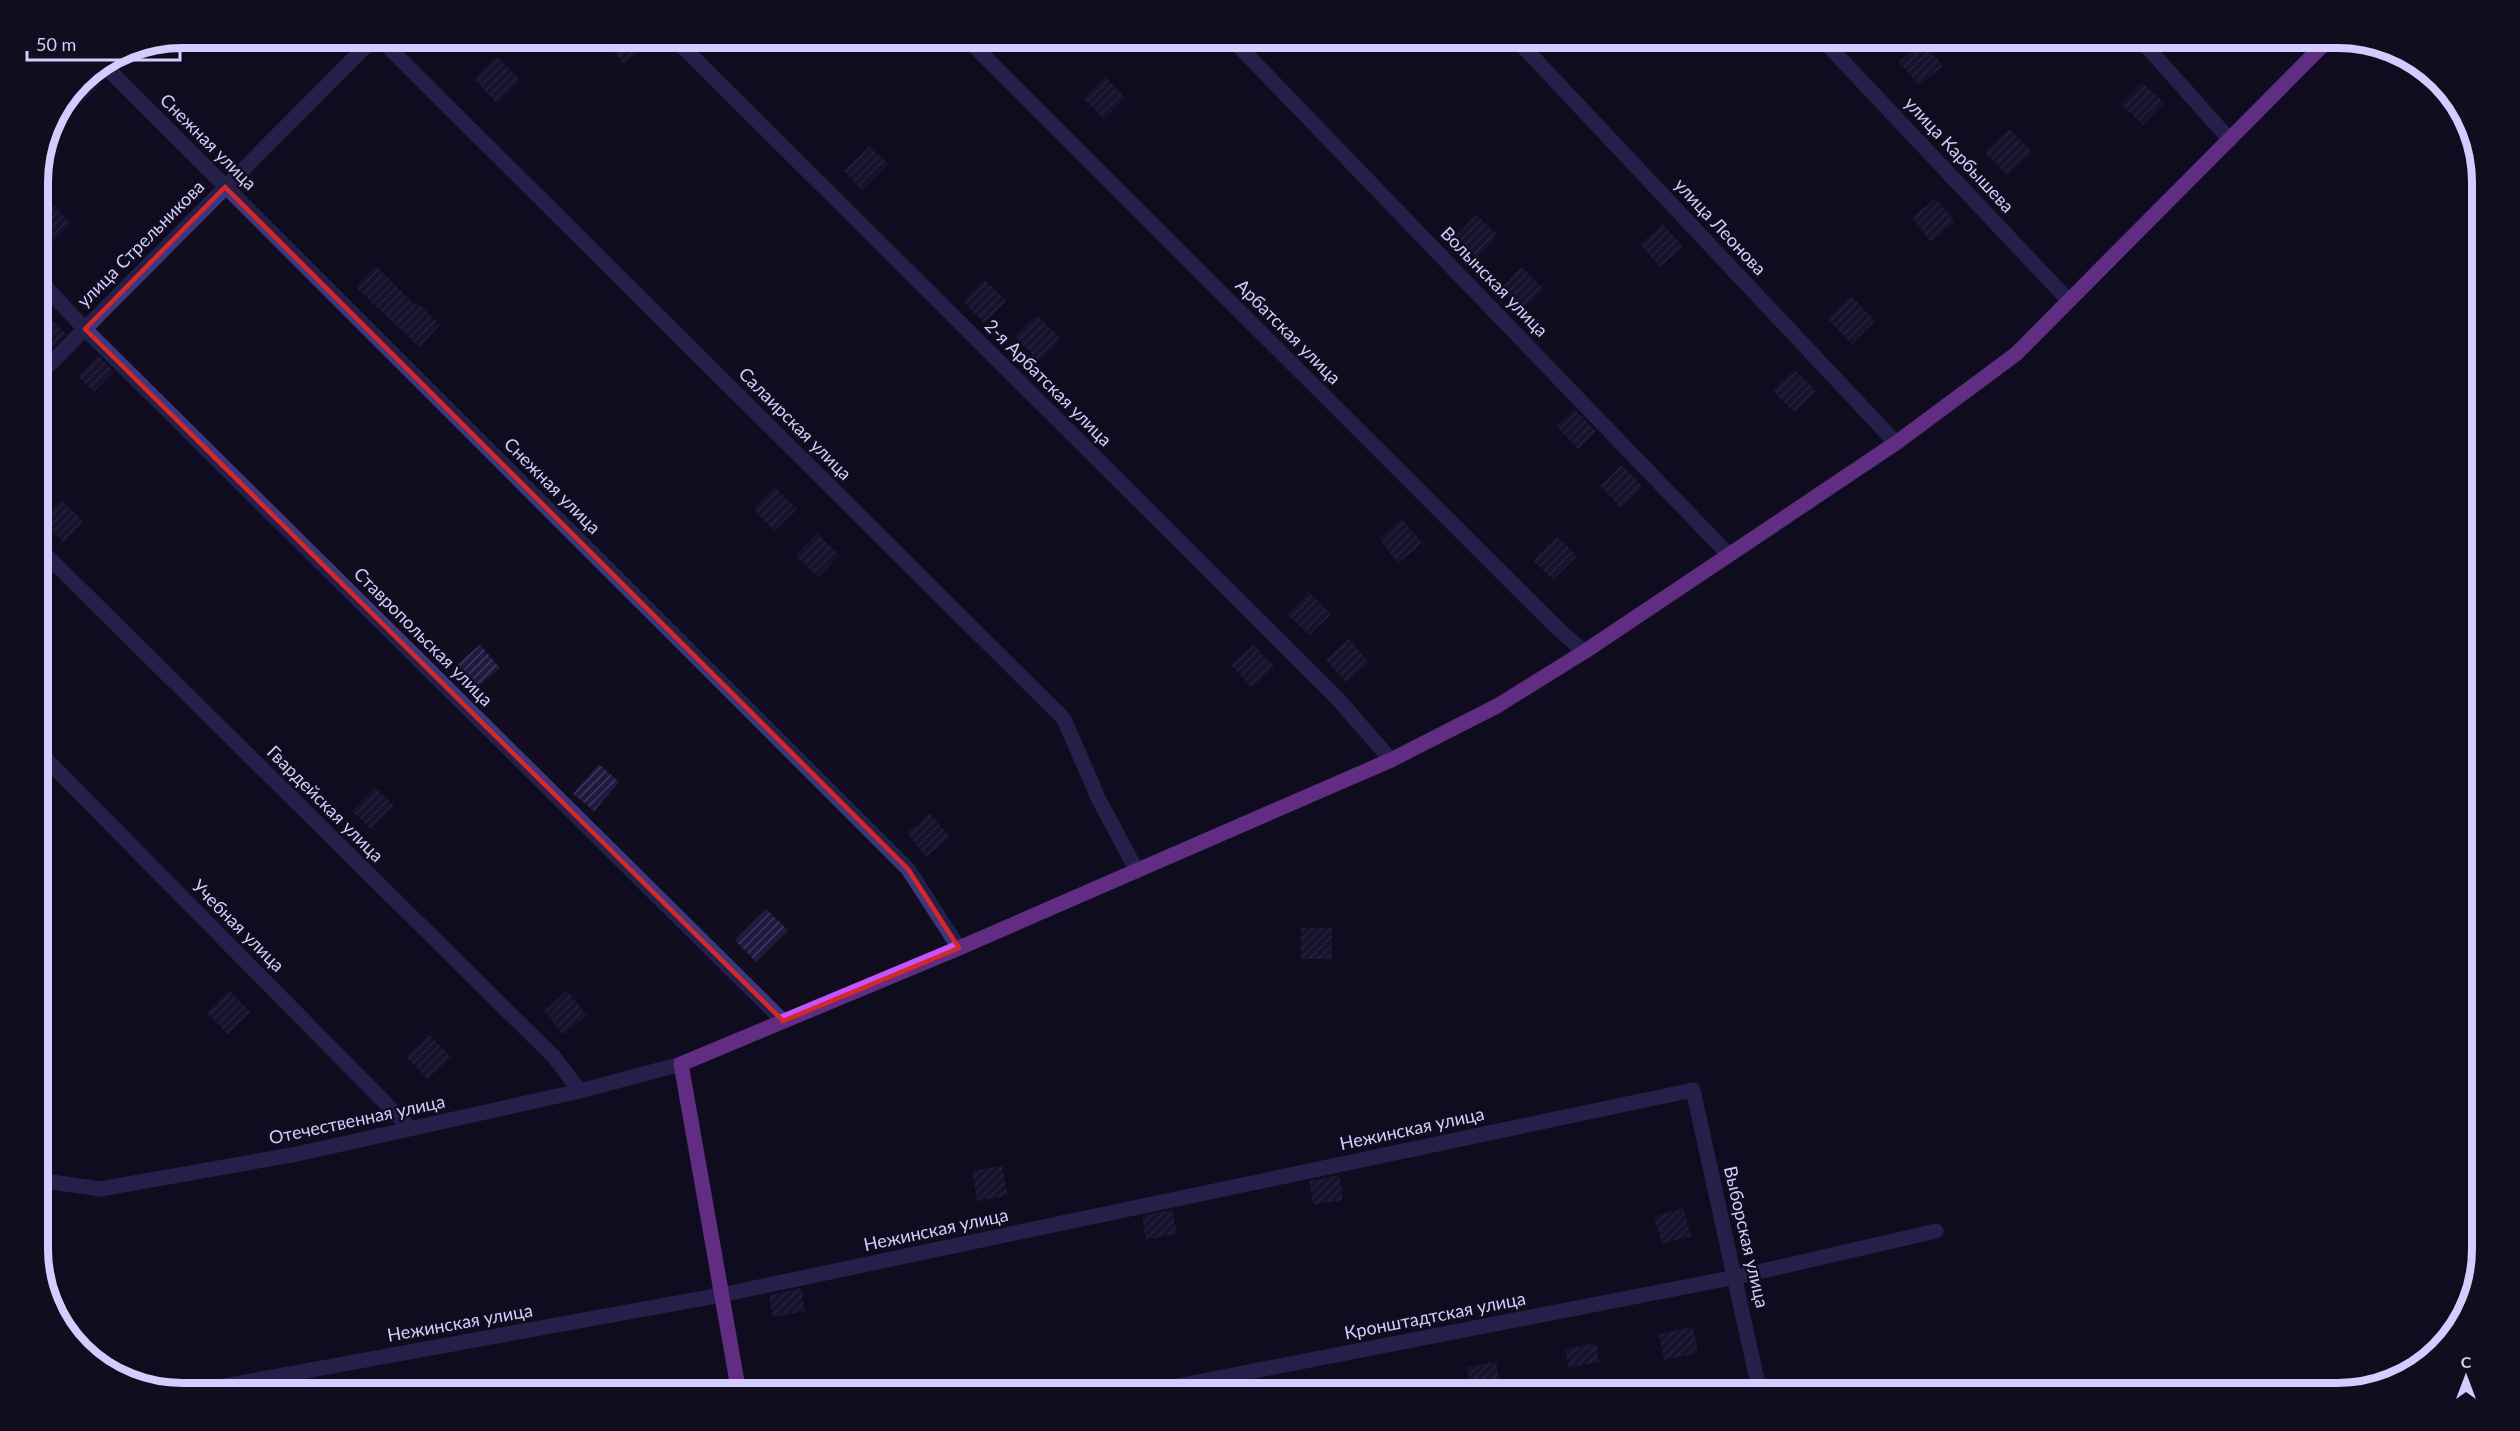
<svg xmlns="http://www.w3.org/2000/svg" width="2520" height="1431" font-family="Lato,sans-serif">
  <defs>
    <pattern id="building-hatch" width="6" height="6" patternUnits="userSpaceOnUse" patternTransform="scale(1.5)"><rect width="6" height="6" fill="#221940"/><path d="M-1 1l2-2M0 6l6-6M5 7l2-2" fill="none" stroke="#41395d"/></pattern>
  </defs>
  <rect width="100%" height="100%" fill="#110d1f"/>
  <path fill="url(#building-hatch)" d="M601 38H654L624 64Z
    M1923 42 1943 66 1919 85 1899 62Z
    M497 56 520 80 497 103 474 79Z
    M89 73 101 85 81 105 70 94 80 79Z
    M1105 77 1125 97 1104 119 1083 98Z
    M2142 82 2164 103 2143 125 2121 104Z
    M2010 129 2032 152 2007 175 1985 152Z
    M870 146 888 164 862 190 844 171Z
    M1936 198 1955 222 1931 242 1912 218Z
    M55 206 71 224 47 247 38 237V222Z
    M1476 215 1498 235 1477 258 1455 237Z
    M1663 224 1683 247 1660 267 1640 244Z
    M376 266 416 306 418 303 440 325 419 347 356 287Z
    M1521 267 1543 288 1522 310 1500 289Z
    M985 280 1006 301 984 323 963 301Z
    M1851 296 1875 321 1852 344 1828 319Z
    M38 306 66 334 38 362Z
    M1037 315 1061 339 1039 361 1015 337Z
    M98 355 114 371 94 392 78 377Z
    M1794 369 1816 391 1794 412 1772 390Z
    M1574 409 1596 431 1578 449 1556 426Z
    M1622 465 1643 487 1621 508 1600 486Z
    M775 487 797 509 774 531 753 509Z
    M61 500 83 521 63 542 41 520Z
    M1402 519 1422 543 1398 563 1379 539Z
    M817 533 839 555 818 577 796 556Z
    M1557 536 1577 556 1553 580 1533 560Z
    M1309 592 1331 614 1309 635 1287 614Z
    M1349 639 1369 662 1346 682 1326 660Z
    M480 645 500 668 476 688 457 664Z
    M1254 645 1275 667 1252 688 1231 665Z
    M599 764 619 782 594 811 573 794Z
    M375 787 394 806 371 829 352 811Z
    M930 813 950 837 926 857 907 833Z
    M766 909 788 930 756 962 735 940Z
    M1301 928H1332V959H1301Z
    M229 990 250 1012 228 1034 207 1013Z
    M567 991 587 1015 563 1035 544 1011Z
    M429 1035 451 1057 428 1079 406 1057Z
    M1002 1166 1008 1196 977 1201 972 1171Z
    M1339 1175 1343 1200 1313 1205 1309 1181Z
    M1683 1208 1691 1236 1662 1244 1654 1217Z
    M1172 1210 1177 1234 1146 1240 1142 1216Z
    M801 1288 805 1311 773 1317 769 1295Z
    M1693 1327 1698 1353 1664 1360 1659 1334Z
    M1596 1343 1599 1362 1569 1368 1565 1350Z
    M1496 1362 1499 1379 1494 1380 1496 1387 1472 1392 1467 1367Z"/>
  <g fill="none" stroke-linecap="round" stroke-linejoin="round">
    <path stroke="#3d387e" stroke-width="15" d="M379 38 1064 719 1099 800 1137 871
      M674 38 1337 698 1391 760
      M966 38 1555 626 1584 652
      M1231 38 1728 554
      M1515 38 1896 443
      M1821 38 2069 301
      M2139 38 2230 140
      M103 64 908 869 959 948
      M38 279 85 329 783 1021
      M38 376 374 38
      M38 547 554 1057 580 1091
      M38 751 410 1128
      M38 1180 100 1189 297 1154 580 1091 681 1064
      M185 1393 721 1295 1693 1090 1760 1393
      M1141 1393 1736 1277 1936 1231"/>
    <path stroke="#c454fd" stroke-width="15" d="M739 1393 681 1064 959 948 1391 760 1497 706 1584 652 1896 443 2016 354 2330 38"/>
  </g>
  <path d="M0 0H2520V1431H0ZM225 187 908 869 959 948 783 1021 85 329Z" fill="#110d1f" fill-opacity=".55" fill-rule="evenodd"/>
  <path fill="none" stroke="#d62828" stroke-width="4.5" stroke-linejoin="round" d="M225 187 908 869 959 948 783 1021 85 329Z"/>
  <g text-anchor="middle" stroke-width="5" stroke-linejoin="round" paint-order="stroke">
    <g font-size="18" fill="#d3ccfe" stroke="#110d1f">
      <text transform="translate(208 142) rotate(45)" y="6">Снежная улица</text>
      <text transform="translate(1959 155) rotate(47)" y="6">улица Карбышева</text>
      <text transform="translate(1720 227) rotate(47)" y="6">улица Леонова</text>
      <text transform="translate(141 244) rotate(-45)" y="6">улица Стрельникова</text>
      <text transform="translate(1494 282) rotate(46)" y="6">Волынская улица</text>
      <text transform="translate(1288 332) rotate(45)" y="6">Арбатская улица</text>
      <text transform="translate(1048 383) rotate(45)" y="6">2-я Арбатская улица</text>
      <text transform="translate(795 424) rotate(45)" y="6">Салаирская улица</text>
      <text transform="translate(552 486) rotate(45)" y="6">Снежная улица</text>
      <text transform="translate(423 637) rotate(45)" y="6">Ставропольская улица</text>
      <text transform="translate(325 804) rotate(45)" y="6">Гвардейская улица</text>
      <text transform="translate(238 926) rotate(45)" y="6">Учебная улица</text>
      <text transform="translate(357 1120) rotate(-12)" y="6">Отечественная улица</text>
      <text transform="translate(1412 1129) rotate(-12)" y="6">Нежинская улица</text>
      <text transform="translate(936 1230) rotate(-12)" y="6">Нежинская улица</text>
      <text transform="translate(1746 1237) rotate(77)" y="6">Выборская улица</text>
      <text transform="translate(1435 1316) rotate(-11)" y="6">Кронштадтская улица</text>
      <text transform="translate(460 1323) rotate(-10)" y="6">Нежинская улица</text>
    </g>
  </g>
  <path d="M0 0H2520V1431H0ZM182 48H2338A134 134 0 0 1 2472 182V1249A134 134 0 0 1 2338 1383H182A134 134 0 0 1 48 1249V182A134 134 0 0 1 182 48Z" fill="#110d1f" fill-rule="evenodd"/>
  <path fill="none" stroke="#d3ccfe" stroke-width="8" d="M182 48H2338A134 134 0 0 1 2472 182V1249A134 134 0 0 1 2338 1383H182A134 134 0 0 1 48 1249V182A134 134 0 0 1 182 48Z"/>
  <g transform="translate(2466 1377)" stroke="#110d1f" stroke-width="4.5" paint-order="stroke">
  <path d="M0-4.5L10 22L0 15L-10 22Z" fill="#d3ccfe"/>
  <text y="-9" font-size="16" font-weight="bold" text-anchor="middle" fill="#d3ccfe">С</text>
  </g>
  <path d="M27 51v9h153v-9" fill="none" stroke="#d3ccfe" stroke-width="3"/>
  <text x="36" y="51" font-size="18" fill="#d3ccfe" stroke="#110d1f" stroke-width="4.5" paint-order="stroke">50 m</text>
</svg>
